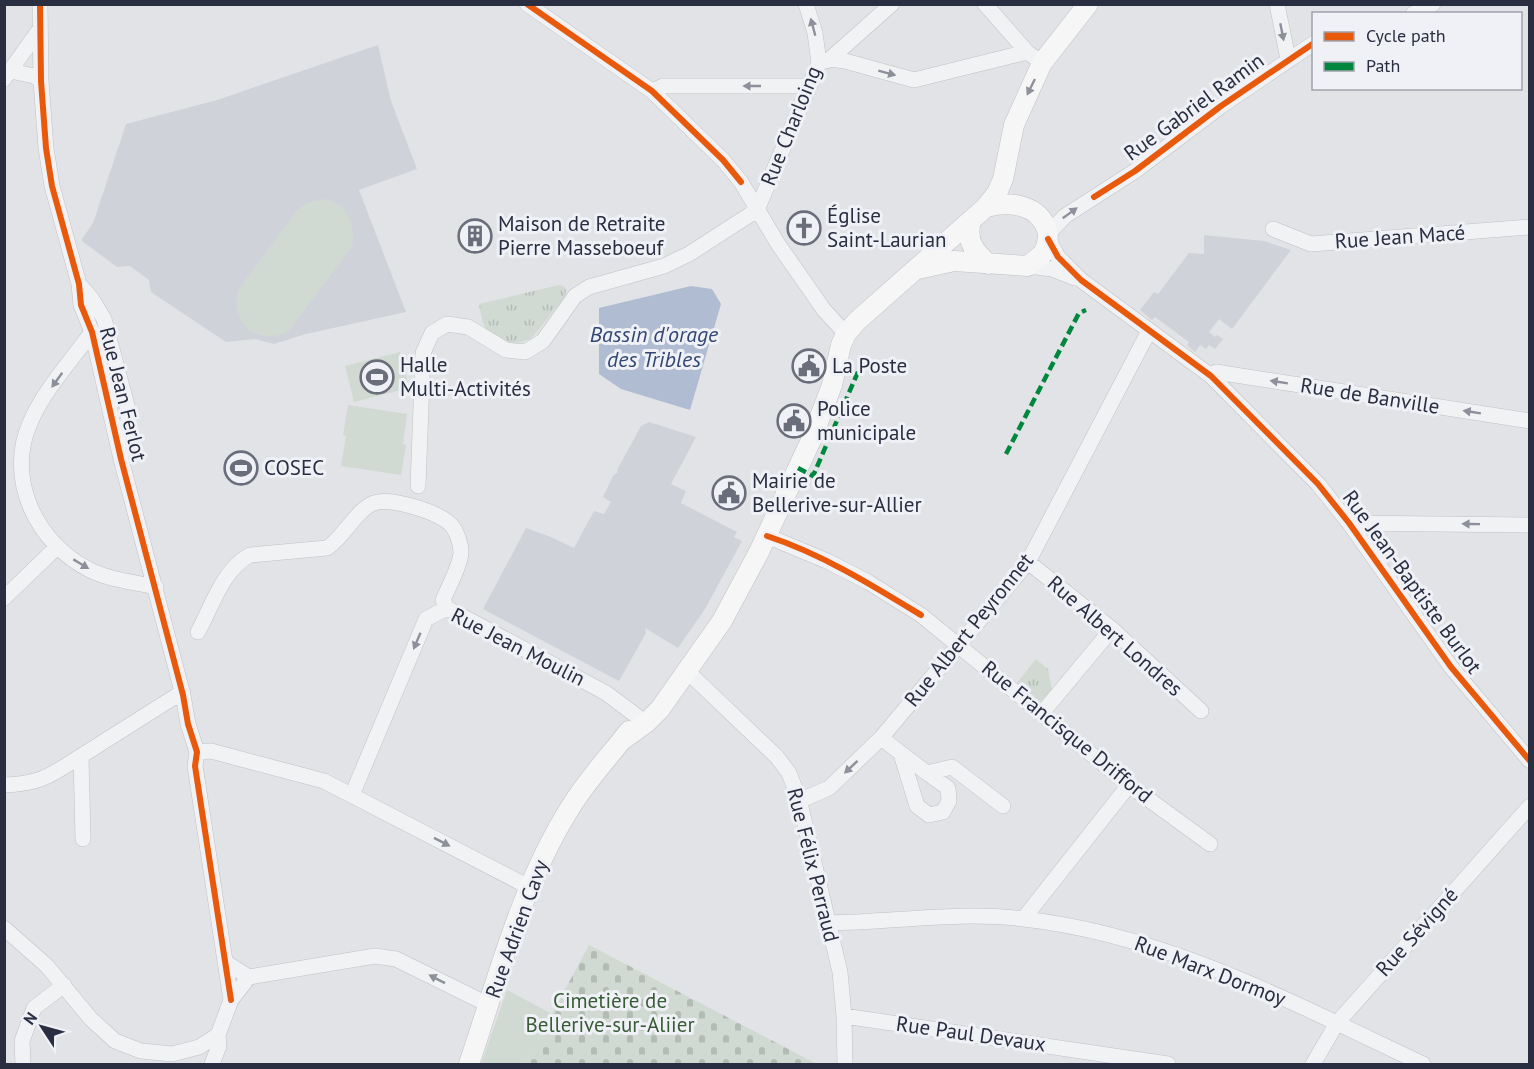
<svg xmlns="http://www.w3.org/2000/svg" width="1534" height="1069" font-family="'PT Sans',sans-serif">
  <defs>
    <pattern id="cemetery-stones" width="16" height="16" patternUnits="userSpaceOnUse" patternTransform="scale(1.5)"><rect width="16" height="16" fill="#d1dad2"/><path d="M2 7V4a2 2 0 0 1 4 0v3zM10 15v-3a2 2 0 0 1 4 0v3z" fill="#b3bbb5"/></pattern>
    <pattern id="park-tufts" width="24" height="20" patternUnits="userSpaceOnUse" patternTransform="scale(1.5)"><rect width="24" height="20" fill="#d1dad2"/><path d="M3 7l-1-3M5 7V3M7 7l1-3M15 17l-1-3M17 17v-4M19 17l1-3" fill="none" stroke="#b3bbb5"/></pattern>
  </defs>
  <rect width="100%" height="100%" fill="#e2e3e7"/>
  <path fill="#d0d2da" d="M378 45 391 101 417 169 359 190 406 312 306 334 274 344 255 339 226 342 151 292 149 280 130 266 117 267 82 241V239L93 223 126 124 217 100Z
    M1204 235 1264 241 1291 250 1232 329 1219 319 1209 332 1215 337 1217 335 1223 339 1215 349 1209 345 1206 349 1200 345 1195 352 1187 345 1189 342 1155 317 1152 320 1140 310 1154 292 1158 294 1189 253 1204 254Z
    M649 422 696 437 671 484 686 491 681 503 737 532 734 537 742 541 705 609 678 648 645 628 646 633 619 681 483 609 526 528 551 537 574 548 594 511 604 514 611 502 603 497 613 476 618 472 617 470 641 426Z"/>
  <path fill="#d1dad2" d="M325 199C348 204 356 226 352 247L289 331C257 347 228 323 239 289L297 210 307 203Z
    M400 352 409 388 354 402 345 366Z
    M348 405 407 414 403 444 406 445 401 475 341 466 346 436 343 435Z
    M507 990 552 1014 525 1064H481Z"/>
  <path fill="url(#cemetery-stones)" d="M589 945 817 1064H525Z"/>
  <path fill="url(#park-tufts)" d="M559 285 564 286 566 289 565 297 531 339 510 345C485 331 484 333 479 304Z
    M1036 659 1048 669 1052 689 1041 702 1017 683Z"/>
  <path fill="#b0bcd2" d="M691 286 712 289 721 304 690 410 621 389 599 374V308Z"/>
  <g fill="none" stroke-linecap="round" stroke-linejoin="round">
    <g stroke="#c0c1c5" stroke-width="16">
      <path id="minor" d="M40 4 41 81 46 148 52 186 79 284 81 305 92 332 121 459 183 695 188 724 197 752 195 766 231 1000
        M527 4 652 91 723 160 741 182 778 244 824 310 846 334
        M985 4 1027 52 1034 57
        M1277 4 1288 59
        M1413 14 1433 4
        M830 59 845 61 914 80 1027 52
        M826 61 830 59 892 4
        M11 71 34 76 41 81
        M4 79 40 29
        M652 91 663 86H810
        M757 210 819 63 815 33 806 4
        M1273 229 1311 244 1530 227
        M1048 234 1065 216 1135 171 1221 106 1314 43
        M1048 239 1058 257 1081 280 1211 376 1318 484 1349 523 1451 667 1530 761
        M1028 266 1052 269 1075 278
        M79 284 92 299 104 319 129 413 123 452
        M92 332C71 361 44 390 30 423 5 479 37 544 90 570 110 580 134 582 156 587
        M1211 376 1216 372 1530 421
        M418 486 423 353 432 333 447 324 468 327 506 350 525 352 543 341 575 296 589 287 664 266 689 254 757 210
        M1349 523 1530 525
        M767 536 827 561 868 582 921 615 1129 785 1210 844
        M1028 562 1112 629 1201 711
        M4 598 57 547
        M198 632C212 606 223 569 250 555L327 548C344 537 357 509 374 503 391 497 440 512 452 526 457 532 461 545 461 552 461 564 448 588 443 600L447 608
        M688 672 777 757 789 773 799 799 840 972 844 1016 845 1064
        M1042 713 1112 629
        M881 738 927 773 952 767 1003 806
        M197 752 211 751 324 781 529 887
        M901 754 917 806 929 815 943 812 949 801 948 788 927 773
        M4 785C41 784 51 775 81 756
        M352 795 426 619 447 608 606 693 646 723
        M799 799 806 798 829 788 881 738 1028 562 1149 331
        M83 839 81 756 176 696 183 695
        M1024 918 1129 785
        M829 923C895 922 958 911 1024 919 1167 935 1295 1004 1423 1064
        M4 928 47 966 91 1019 115 1041 141 1051 172 1054 199 1047 218 1035 231 1000 249 977
        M225 962 249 977 375 956 396 959 489 1005
        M844 1016 1168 1064
        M23 1064 22 1041 34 1008 64 985
        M212 1064 219 1046 218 1035
        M1313 1064 1337 1023 1530 806"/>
    </g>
    <g stroke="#bec0c5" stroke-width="21">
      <path id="major" d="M986 207 997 193 1003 179 1014 125 1042 63 1088 4
        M971 220C966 241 973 250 988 264
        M621 741 646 723 660 709 722 621 759 552 812 438 832 385 841 345 846 334 857 321 986 207C1009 201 1039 204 1047 230 1049 237 1047 247 1043 253 1039 258 1032 262 1028 266L954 261 918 269
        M469 1064C498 978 521 886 570 808 587 780 609 757 629 731"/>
    </g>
    <use href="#minor" stroke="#f1f2f4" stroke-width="15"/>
    <use href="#major" stroke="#f6f6f6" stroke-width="20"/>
    <path stroke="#00873e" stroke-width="4.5" stroke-dasharray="9 4.5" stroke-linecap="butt" d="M1006 454 1079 313 1086 310
      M798 468 813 476 864 358"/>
    <g stroke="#f0f1f6" stroke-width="10">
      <path id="cycleway" d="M40 4 41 81 46 148 52 186 79 284 81 305 92 332 121 459 183 695 188 724 197 752 195 766 231 1000
        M527 4 652 91 723 160 741 182
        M1094 197 1135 171 1221 106 1314 43
        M1048 239 1058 257 1081 280 1211 376 1318 484 1349 523 1451 667 1530 761
        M767 536C822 554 872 585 921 615"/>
    </g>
    <use href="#cycleway" stroke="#e8590c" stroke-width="6"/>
  </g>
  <defs><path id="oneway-solid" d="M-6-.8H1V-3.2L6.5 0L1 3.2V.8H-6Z" transform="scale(1.5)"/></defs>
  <g fill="#8d909a">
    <use href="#oneway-solid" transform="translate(813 27) rotate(-105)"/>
    <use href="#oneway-solid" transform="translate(1282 32) rotate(79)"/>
    <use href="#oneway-solid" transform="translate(887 73) rotate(15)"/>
    <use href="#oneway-solid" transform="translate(752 86) rotate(-180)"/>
    <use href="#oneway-solid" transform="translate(1070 213) rotate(-36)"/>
    <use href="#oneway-solid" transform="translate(57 380) rotate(126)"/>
    <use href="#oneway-solid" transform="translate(1279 382) rotate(-171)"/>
    <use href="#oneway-solid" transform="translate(1472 412) rotate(-171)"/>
    <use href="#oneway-solid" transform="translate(1471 524) rotate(-179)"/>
    <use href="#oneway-solid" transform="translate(81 564) rotate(31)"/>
    <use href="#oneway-solid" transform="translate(417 641) rotate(113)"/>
    <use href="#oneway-solid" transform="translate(851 767) rotate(137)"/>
    <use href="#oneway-solid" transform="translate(442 842) rotate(27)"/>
    <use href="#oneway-solid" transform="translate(437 979) rotate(-153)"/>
  </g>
  <use fill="#90929b" href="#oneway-solid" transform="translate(1031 87) rotate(116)"/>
  <defs>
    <g id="church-ring" transform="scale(1.725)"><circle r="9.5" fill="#f0f1f6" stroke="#6a6d7a" stroke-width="1.5"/><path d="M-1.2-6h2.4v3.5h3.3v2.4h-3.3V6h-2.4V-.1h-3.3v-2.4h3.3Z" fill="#6a6d7a"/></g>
    <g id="building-ring" transform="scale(1.725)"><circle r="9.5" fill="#f0f1f6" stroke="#6a6d7a" stroke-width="1.5"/><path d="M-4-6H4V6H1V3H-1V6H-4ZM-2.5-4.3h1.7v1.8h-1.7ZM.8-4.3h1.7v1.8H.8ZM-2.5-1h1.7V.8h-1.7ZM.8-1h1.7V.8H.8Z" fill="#6a6d7a"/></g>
    <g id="civic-ring" transform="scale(1.725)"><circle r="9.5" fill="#f0f1f6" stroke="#6a6d7a" stroke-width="1.5"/><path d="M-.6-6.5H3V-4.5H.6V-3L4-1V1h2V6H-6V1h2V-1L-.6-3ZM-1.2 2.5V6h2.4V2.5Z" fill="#6a6d7a"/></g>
    <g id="stadium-ring" transform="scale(1.725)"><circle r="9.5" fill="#f0f1f6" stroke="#6a6d7a" stroke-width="1.5"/><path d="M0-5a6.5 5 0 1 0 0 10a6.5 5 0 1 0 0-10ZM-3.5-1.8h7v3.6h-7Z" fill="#6a6d7a"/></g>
  </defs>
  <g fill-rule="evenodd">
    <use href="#church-ring" x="804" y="228"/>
    <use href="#building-ring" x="475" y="236"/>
    <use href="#civic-ring" x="809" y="366"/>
    <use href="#stadium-ring" x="377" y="377"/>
    <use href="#civic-ring" x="794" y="421"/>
    <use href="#stadium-ring" x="241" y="468"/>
    <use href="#civic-ring" x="729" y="493"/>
  </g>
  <g text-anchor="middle" stroke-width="6" stroke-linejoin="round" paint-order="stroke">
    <g font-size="21" fill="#292e40" stroke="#f0f1f6">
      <text transform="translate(1194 107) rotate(-36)" y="7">Rue Gabriel Ramin</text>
      <text transform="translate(791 126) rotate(-68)" y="7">Rue Charloing</text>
      <text transform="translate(1400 237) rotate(-4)" y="7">Rue Jean Macé</text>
      <text transform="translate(123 394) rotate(76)" y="7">Rue Jean Ferlot</text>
      <text transform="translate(1370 396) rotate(9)" y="7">Rue de Banville</text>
      <text transform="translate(1412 582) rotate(54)" y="7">Rue Jean-Baptiste Burlot</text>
      <text transform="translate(969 630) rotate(-51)" y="7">Rue Albert Peyronnet</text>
      <text transform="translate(1115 636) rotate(41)" y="7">Rue Albert Londres</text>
      <text transform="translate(518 647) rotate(27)" y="7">Rue Jean Moulin</text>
      <text transform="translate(1067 732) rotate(39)" y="7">Rue Francisque Drifford</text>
      <text transform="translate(813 865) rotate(76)" y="7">Rue Félix Perraud</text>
      <text transform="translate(517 929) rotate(-70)" y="7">Rue Adrien Cavy</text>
      <text transform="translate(1417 932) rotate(-48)" y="7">Rue Sévigné</text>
      <text transform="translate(1210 971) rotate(21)" y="7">Rue Marx Dormoy</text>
      <text transform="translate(971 1034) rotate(8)" y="7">Rue Paul Devaux</text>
    </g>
    <g font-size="21" fill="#292e40" stroke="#f0f1f6" text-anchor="start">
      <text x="827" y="223">Église<tspan x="827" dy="24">Saint-Laurian</tspan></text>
      <text x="498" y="231">Maison de Retraite<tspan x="498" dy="24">Pierre Masseboeuf</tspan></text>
      <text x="400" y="372">Halle<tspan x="400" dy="24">Multi-Activités</tspan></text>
      <text x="832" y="373">La Poste</text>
      <text x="817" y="416">Police<tspan x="817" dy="24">municipale</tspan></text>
      <text x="264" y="475">COSEC</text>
      <text x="752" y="488">Mairie de<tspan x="752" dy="24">Bellerive-sur-Allier</tspan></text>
    </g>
    <g font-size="21" fill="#385c36" stroke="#f0f1f6">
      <text x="610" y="1008">Cimetière de<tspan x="610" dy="24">Bellerive-sur-Aliier</tspan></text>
    </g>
    <g font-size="22" font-style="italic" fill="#334774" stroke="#f0f1f6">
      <text x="654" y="342">Bassin d'orage<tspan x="654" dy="25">des Tribles</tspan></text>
    </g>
  </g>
  <rect width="1534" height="1069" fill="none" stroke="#292e40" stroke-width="12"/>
  <rect x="1312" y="12" width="210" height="78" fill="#f0f1f6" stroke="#a0a3ad" stroke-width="1.5"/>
  <rect x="1324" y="32" width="30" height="9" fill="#e8590c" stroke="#a0a3ad" stroke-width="1.5"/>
  <text x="1366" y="42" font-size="18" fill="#292e40">Cycle path</text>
  <rect x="1324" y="62" width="30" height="9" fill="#00873e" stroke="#a0a3ad" stroke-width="1.5"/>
  <text x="1366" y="72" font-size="18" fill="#292e40">Path</text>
  <g transform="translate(42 1027) rotate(306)" stroke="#f0f1f6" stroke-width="4.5" paint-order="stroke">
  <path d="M0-4.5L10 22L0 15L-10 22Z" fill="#292e40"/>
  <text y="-9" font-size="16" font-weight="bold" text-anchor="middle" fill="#292e40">N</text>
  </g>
</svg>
